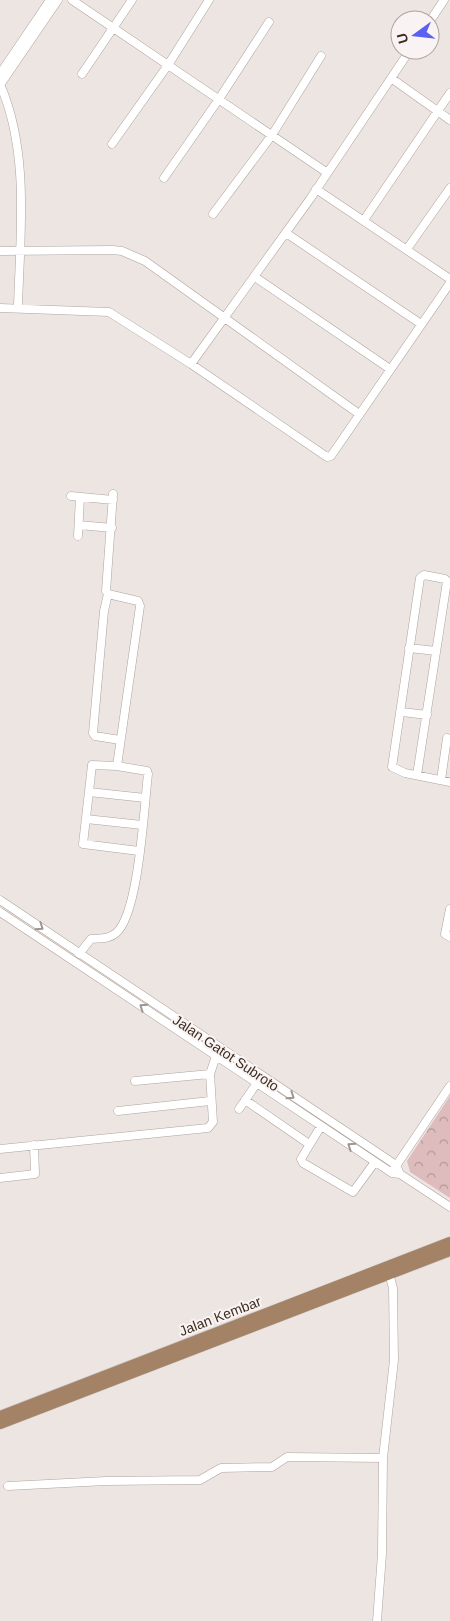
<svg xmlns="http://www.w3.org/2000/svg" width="450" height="1621" font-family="Arial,sans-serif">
  <defs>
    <pattern id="park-crowns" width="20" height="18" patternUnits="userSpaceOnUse" patternTransform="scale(1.25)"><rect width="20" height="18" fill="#debbbc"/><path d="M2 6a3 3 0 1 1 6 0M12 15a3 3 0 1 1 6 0" fill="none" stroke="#b59898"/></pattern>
  </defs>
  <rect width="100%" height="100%" fill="#ede5e2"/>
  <path fill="url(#park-crowns)" d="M450 1096V1198L410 1172 407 1161Z"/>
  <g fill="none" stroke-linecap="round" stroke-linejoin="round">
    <g stroke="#aea39d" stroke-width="9">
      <path id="minor" d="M72 0 326 172
        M430 21 444 0
        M0 74 50 0
        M82 74 132 0
        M391 78 450 120
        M0 84C30 153 20 234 18 307
        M0 85 58 0
        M112 144 168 65 209 0
        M164 178 219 99 269 22
        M316 189 450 279
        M213 214 272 135 321 56
        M364 220 450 93
        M286 233 421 324
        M407 249 450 188
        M0 251 113 250 122 251 145 261 359 414
        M255 277 390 369
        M0 308 109 312 191 364 327 457 331 456 450 283
        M191 364 310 199 410 50
        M71 496 113 500
        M79 525 112 528
        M78 536 80 497
        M108 594 104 611 93 733 95 736 120 740
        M409 648 436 651
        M402 712 427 715
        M117 766 92 765 83 844 139 851
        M417 775 447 581 445 579 424 575 420 578 392 767 405 773 450 782
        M441 780 447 738
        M89 792 145 798
        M86 819 142 825
        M0 900 396 1165 400 1174 450 1207
        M450 909 445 934 450 937
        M0 912 392 1173 400 1174
        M79 954 91 939C100 938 108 940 116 933 139 914 144 807 148 774L147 771 117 766 140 606 138 601 108 594 106 591 113 494
        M135 1081 210 1074
        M245 1100 309 1144
        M239 1109 257 1083
        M118 1111 210 1101
        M321 1126 301 1159 303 1163 353 1192 375 1162
        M0 1149 208 1128 213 1122 210 1074 216 1056
        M394 1169 450 1086
        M0 1178 35 1174 34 1145
        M8 1486 106 1481 200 1480 221 1468 272 1467 287 1457 383 1458 394 1360 393 1288 388 1270
        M377 1621 382 1554 383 1458"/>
    </g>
    <g stroke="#c9c4c1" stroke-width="11">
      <path id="major" d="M0 1416 450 1242
        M0 1424 450 1251"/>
    </g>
    <use href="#minor" stroke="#fff" stroke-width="8"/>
    <use href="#major" stroke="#a38266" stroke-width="10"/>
  </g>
  <defs><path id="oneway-chevron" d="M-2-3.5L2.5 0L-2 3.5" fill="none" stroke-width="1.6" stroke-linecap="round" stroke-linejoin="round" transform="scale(1.25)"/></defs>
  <g stroke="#9e9690">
    <use href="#oneway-chevron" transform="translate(40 927) rotate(34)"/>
    <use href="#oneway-chevron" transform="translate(143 1007) rotate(-146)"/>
    <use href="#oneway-chevron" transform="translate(291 1096) rotate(34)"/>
    <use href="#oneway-chevron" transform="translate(351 1146) rotate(-146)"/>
  </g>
  <g text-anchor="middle" stroke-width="4" stroke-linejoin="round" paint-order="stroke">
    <g font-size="14" fill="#3e2e22" stroke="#f9f4f3">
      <text transform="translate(226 1053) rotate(34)" y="5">Jalan Gatot Subroto</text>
      <text transform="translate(220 1316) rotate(-21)" y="5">Jalan Kembar</text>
    </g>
  </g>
  <g transform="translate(415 35) rotate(255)"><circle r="24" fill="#f9f4f3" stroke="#aea59f"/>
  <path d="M0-4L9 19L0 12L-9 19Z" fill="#5a60f3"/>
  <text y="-8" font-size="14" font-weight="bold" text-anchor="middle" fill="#3e2e22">U</text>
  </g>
</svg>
